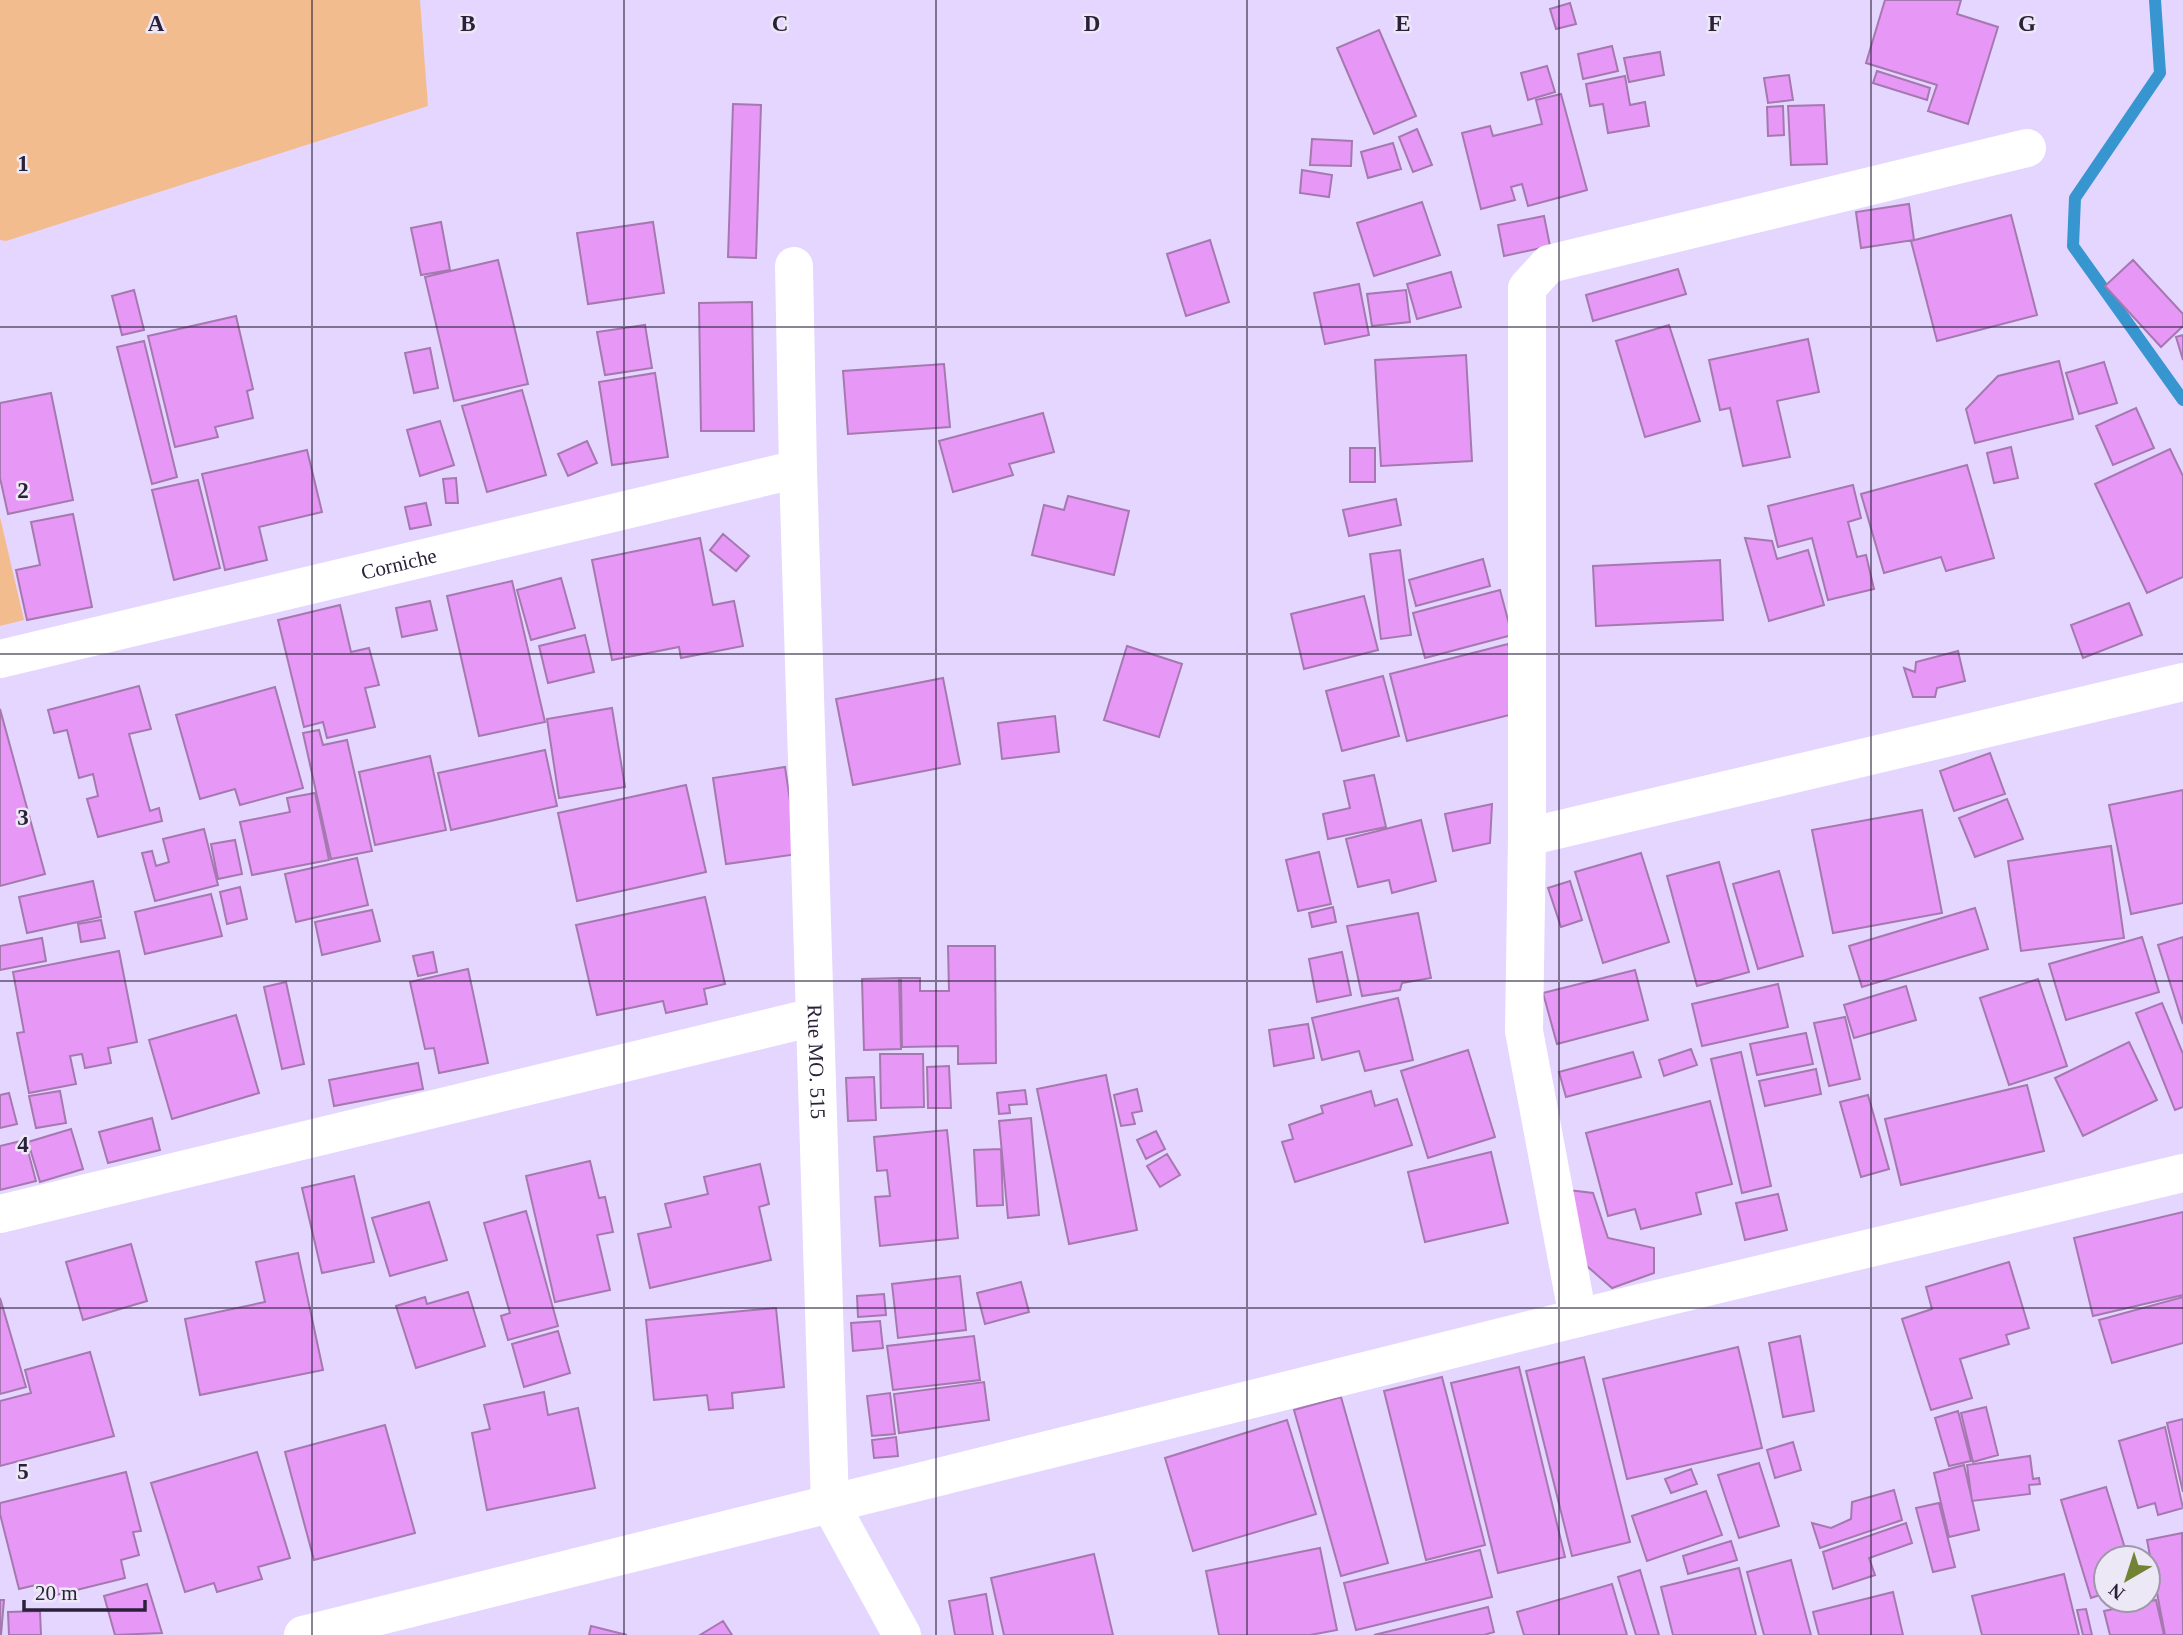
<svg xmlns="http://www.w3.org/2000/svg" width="2183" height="1635" font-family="Georgia,serif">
  <rect width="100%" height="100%" fill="#e4d6ff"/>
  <path fill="#f3bc8e" d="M0 0H420L428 106 6 241 0 240Z
    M0 517 24 620 0 626Z"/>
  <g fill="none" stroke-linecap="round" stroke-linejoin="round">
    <path stroke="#3795d0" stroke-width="12" d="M2155 0 2160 73 2075 198 2073 246 2183 400"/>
  </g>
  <path fill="#e798f7" stroke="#a678b0" stroke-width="2" d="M1885 0H1961L1957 14 1998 27 1968 124 1928 111 1937 85 1866 63Z
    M1570 3 1576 24 1556 29 1550 9Z
    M1379 30 1416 116 1374 134 1337 48Z
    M1612 46 1618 71 1583 79 1578 54Z
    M1660 52 1664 75 1629 82 1624 58Z
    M1547 66 1555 92 1528 100 1521 73Z
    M1877 71 1930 88 1927 100 1873 83Z
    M1789 75 1793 100 1768 103 1764 78Z
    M1625 76 1630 105 1645 102 1649 126 1608 133 1603 104 1590 106 1586 84Z
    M1561 94 1587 190 1528 206 1522 184 1511 187 1515 200 1481 209 1462 133 1490 126 1493 136 1542 124 1536 100Z
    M733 104 761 105 756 258 728 257Z
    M1824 105 1827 164 1791 165 1788 106Z
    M1783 106 1784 135 1768 136 1767 107Z
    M1417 129 1432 165 1413 172 1399 137Z
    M1312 139 1352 141 1351 166 1310 165Z
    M1393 143 1401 169 1368 178 1361 152Z
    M1302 170 1332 175 1329 197 1300 193Z
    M1422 202 1440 255 1374 276 1357 223Z
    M1909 204 1914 240 1861 248 1856 212Z
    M2011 215 2037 315 1937 341 1911 241Z
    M1544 216 1550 246 1504 256 1498 225Z
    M441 222 450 270 421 275 411 228Z
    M653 222 664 293 588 304 577 233Z
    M1210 240 1229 302 1186 316 1167 254Z
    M498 260 528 384 454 401 425 277Z
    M2133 260 2183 314V326L2161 347 2105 286Z
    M1678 269 1686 294 1593 321 1586 295Z
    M1451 272 1461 307 1417 319 1407 284Z
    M1359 284 1369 335 1325 344 1314 293Z
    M134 290 144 330 122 335 112 296Z
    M1406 290 1410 322 1372 326 1367 294Z
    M752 302 754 431H701L699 303Z
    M236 316 253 389 247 391 253 418 215 427 218 437 175 447 148 336Z
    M645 325 652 368 605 375 597 332Z
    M1669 325 1700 421 1645 437 1616 341Z
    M2183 335V360L2176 337Z
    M1808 339 1819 392 1777 401 1790 457 1743 466 1730 408 1720 410 1709 360Z
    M144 341 177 477 152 484 117 347Z
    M430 348 438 388 414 393 405 353Z
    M1466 355 1472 461 1381 466 1375 360Z
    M2059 361 2073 419 1975 443 1966 409 1998 376Z
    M2104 362 2117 403 2079 414 2066 373Z
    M944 364 950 427 848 434 843 371Z
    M655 373 668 457 612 465 599 382Z
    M522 390 546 475 487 492 462 406Z
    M51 393 73 500 8 514 0 478V403Z
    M2136 408 2154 448 2113 465 2096 426Z
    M1043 413 1054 452 1009 464 1013 475 953 492 939 441Z
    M440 421 454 465 420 476 407 430Z
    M587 441 597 463 568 476 558 454Z
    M2011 447 2018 478 1994 483 1987 453Z
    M1350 448H1375V482H1350Z
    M2170 449 2183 476V577L2147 593 2095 484Z
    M307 450 322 512 259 527 267 560 225 570 202 474Z
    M1967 465 1994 558 1946 571 1941 557 1884 573 1861 494Z
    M456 478 458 503H446L443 479Z
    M198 480 220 568 174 580 152 490Z
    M1853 485 1861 518 1848 522 1857 557 1866 555 1874 589 1828 600 1812 538 1778 547 1768 506Z
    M1068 496 1129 511 1114 575 1032 555 1044 505 1064 510Z
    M1396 499 1401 525 1349 536 1343 510Z
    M426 503 431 525 410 529 405 507Z
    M73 514 92 607 27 620 16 570 40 565 31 522Z
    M723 534 749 556 736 571 710 550Z
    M700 538 713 605 734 601 743 646 681 658 679 647 612 660 592 560Z
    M1745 538 1772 541 1777 559 1808 550 1824 605 1769 621Z
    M1400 550 1411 635 1381 639 1370 554Z
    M1483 559 1490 586 1416 606 1409 580Z
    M1720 560 1723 620 1596 626 1593 566Z
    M561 578 575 628 531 640 517 590Z
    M512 581 545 722 479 736 447 596Z
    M1500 590 1512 635 1425 658 1413 613Z
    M1364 596 1378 650 1304 669 1291 614Z
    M430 601 437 630 402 637 396 608Z
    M2129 603 2142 635 2083 658 2071 625Z
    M340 605 351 652 369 648 379 685 365 688 375 727 327 738 323 722 304 727 278 620Z
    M585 635 594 672 548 683 539 646Z
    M1508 644 1525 711 1407 741 1390 674Z
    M1127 646 1182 664 1159 737 1104 720Z
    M1958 651 1965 681 1937 688 1935 697H1913L1904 668 1915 672 1916 662Z
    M1383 676 1399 736 1342 751 1326 691Z
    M943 678 960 764 853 785 836 699Z
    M139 686 151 729 129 734 150 811 159 808 162 821 98 837 87 799 98 796 93 774 79 778 67 730 54 733 48 710Z
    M275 687 303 788 240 805 235 789 200 799 176 715Z
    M612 708 625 787 559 798 547 719Z
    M0 709 45 874 0 886Z
    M1055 716 1059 752 1002 759 998 723Z
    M319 730 323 745 347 740 372 851 331 859 303 733Z
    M545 750 557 806 451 830 438 773Z
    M1990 753 2005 794 1954 811 1940 771Z
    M430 756 446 830 375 845 359 772Z
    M785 767 798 854 726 864 713 778Z
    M1374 775 1386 827 1328 839 1323 814 1350 808 1344 781Z
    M686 785 706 872 577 901 558 813Z
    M2183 790V903L2131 914 2109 805Z
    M315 793 329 860 252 875 240 822 290 812 287 798Z
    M2007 799 2023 839 1975 857 1959 818Z
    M1492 804 1490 843 1453 851 1445 814Z
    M1922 810 1942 913 1833 933 1812 830Z
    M1421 820 1436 881 1392 893 1389 880 1358 887 1346 839Z
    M204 829 218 885 155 901 142 853 152 851 156 866 169 862 163 839Z
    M235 840 242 874 218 879 211 844Z
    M2111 846 2124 938 2021 951 2008 861Z
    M1319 852 1331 904 1298 911 1286 860Z
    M1641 853 1669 942 1603 963 1575 872Z
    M357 858 368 905 296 922 285 874Z
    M1719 862 1749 972 1697 986 1667 876Z
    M1779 871 1803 956 1758 969 1733 884Z
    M93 881 101 917 27 933 19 897Z
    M1570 881 1582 920 1561 927 1548 888Z
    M240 887 247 919 227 924 220 892Z
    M211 894 222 936 145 954 135 912Z
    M705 897 725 984 704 989 707 1004 666 1013 663 1001 597 1015 576 925Z
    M1333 907 1336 922 1312 927 1309 913Z
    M1975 908 1988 949 1862 987 1849 946Z
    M372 910 380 941 322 955 315 922Z
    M1418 913 1431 978 1402 983 1400 990 1362 996 1347 926Z
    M101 920 105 938 81 942 78 924Z
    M2142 937 2159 992 2066 1020 2049 964Z
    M2183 937V1024L2158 945Z
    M42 938 46 961 0 970V946Z
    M948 946H995L996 1063 958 1064V1046L902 1047 901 978H920V991H949Z
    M119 951 137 1042 108 1048 111 1063 85 1068 82 1054 70 1056 76 1084 29 1093 17 1033 24 1032 13 972Z
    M433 952 437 972 418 976 413 956Z
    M1342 952 1351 995 1317 1002 1309 959Z
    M468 969 488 1063 439 1073 434 1048 425 1049 410 982Z
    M1635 970 1648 1020 1557 1044 1543 993Z
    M899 978 901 1049 864 1050 862 979Z
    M2038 979 2067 1066 2009 1085 1980 998Z
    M286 982 304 1064 282 1069 264 987Z
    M1778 984 1788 1027 1702 1046 1692 1004Z
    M1906 986 1916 1020 1854 1038 1844 1005Z
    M1398 998 1413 1060 1365 1071 1359 1051 1322 1060 1312 1018Z
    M2162 1003 2183 1054V1107L2175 1110 2136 1013Z
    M236 1015 259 1093 172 1119 149 1040Z
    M1845 1017 1860 1079 1829 1086 1814 1023Z
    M1308 1024 1314 1058 1274 1066 1269 1030Z
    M1806 1033 1813 1064 1757 1075 1750 1044Z
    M2129 1042 2157 1100 2083 1136 2055 1078Z
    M1691 1049 1697 1065 1664 1076 1659 1060Z
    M1468 1050 1495 1137 1428 1158 1401 1071Z
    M1633 1052 1641 1077 1566 1097 1559 1072Z
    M1741 1052 1771 1186 1742 1193 1711 1059Z
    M880 1054H923L924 1107 881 1108Z
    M418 1063 423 1089 334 1106 329 1080Z
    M949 1066 951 1108H928L927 1067Z
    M1816 1069 1821 1094 1765 1106 1759 1081Z
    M1106 1075 1137 1230 1069 1244 1037 1089Z
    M874 1077 876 1120 848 1121 846 1078Z
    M2027 1085 2044 1151 1901 1185 1885 1119Z
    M1137 1089 1142 1111 1132 1113 1135 1124 1121 1126 1114 1095Z
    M1025 1090 1027 1104 1009 1105 1010 1113 999 1114 997 1093Z
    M60 1091 66 1123 36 1128 29 1096Z
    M1371 1091 1375 1106 1397 1099 1412 1145 1295 1182 1282 1142 1293 1139 1289 1125 1323 1113 1321 1106Z
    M9 1093 17 1124 0 1128V1095Z
    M1868 1095 1889 1169 1861 1177 1840 1102Z
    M1710 1101 1732 1184 1696 1193 1701 1214 1641 1229 1635 1209 1608 1216 1586 1133Z
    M152 1118 160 1150 108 1163 99 1132Z
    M1031 1118 1039 1215 1008 1218 999 1121Z
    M71 1129 83 1169 40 1182 28 1142Z
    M947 1130 958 1238 880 1246 875 1197 890 1196 887 1170 877 1171 874 1137Z
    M1156 1131 1165 1149 1146 1159 1137 1140Z
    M25 1140 36 1181 0 1190V1146Z
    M1001 1149 1003 1205 977 1206 974 1150Z
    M1491 1152 1508 1223 1425 1242 1408 1172Z
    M1167 1154 1180 1175 1160 1187 1147 1166Z
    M590 1161 599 1198 605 1197 613 1232 597 1235 610 1290 555 1302 526 1176Z
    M760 1164 769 1204 759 1207 771 1260 650 1288 638 1234 671 1227 665 1204 708 1194 704 1177Z
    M354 1176 374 1262 322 1273 302 1188Z
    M1568 1190 1593 1193 1608 1238 1654 1248V1273L1612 1288 1572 1253Z
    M1778 1194 1787 1230 1745 1240 1736 1203Z
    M429 1202 447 1260 390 1276 372 1218Z
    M526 1211 558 1326 508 1340 501 1316 510 1313 484 1223Z
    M2183 1212V1295L2093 1316 2074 1238Z
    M131 1244 147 1301 83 1320 66 1262Z
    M298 1253 323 1370 200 1395 185 1319 265 1302 256 1262Z
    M2009 1262 2029 1328 2006 1335 2009 1344 1960 1359 1972 1398 1931 1410 1902 1319 1932 1309 1926 1287Z
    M960 1276 966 1330 898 1338 892 1284Z
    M1021 1282 1029 1312 985 1324 977 1293Z
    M468 1292 485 1346 416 1368 396 1306 425 1297 427 1304Z
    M884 1294 886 1315 858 1317 857 1296Z
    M2183 1297V1343L2112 1363 2099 1320Z
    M0 1298 26 1387 0 1394Z
    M776 1308 784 1387 732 1393 733 1408 709 1410 707 1395 654 1400 646 1320Z
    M880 1321 883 1348 853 1351 851 1323Z
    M558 1331 570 1373 524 1387 512 1344Z
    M974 1336 980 1380 893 1390 887 1346Z
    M1800 1336 1814 1411 1783 1417 1769 1343Z
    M1738 1347 1762 1448 1627 1479 1603 1379Z
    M90 1352 114 1436 0 1466V1401L31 1393 25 1370Z
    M1584 1357 1630 1542 1572 1556 1526 1371Z
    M1519 1367 1565 1557 1498 1573 1451 1383Z
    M1442 1377 1485 1545 1426 1560 1384 1391Z
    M984 1382 989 1420 899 1433 894 1394Z
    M544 1392 548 1415 578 1408 595 1488 487 1510 472 1433 490 1429 484 1405Z
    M890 1393 895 1434 872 1436 867 1396Z
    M1341 1397 1388 1563 1341 1576 1294 1410Z
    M1986 1407 1998 1455 1973 1462 1961 1413Z
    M1958 1411 1971 1461 1949 1466 1935 1418Z
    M2183 1419V1492L2167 1423Z
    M1287 1420 1316 1514 1193 1551 1165 1458Z
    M385 1425 415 1533 314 1560 285 1452Z
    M2165 1427 2183 1508 2158 1515 2155 1503 2138 1508 2119 1441Z
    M896 1437 898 1456 874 1458 872 1440Z
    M1793 1442 1801 1470 1775 1478 1767 1450Z
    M257 1452 290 1558 258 1567 262 1579 217 1592 214 1583 185 1592 151 1483Z
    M2030 1456 2033 1479 2039 1478 2040 1484 2029 1485 2030 1494 1972 1501 1967 1465Z
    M1759 1463 1779 1526 1739 1538 1718 1475Z
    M1964 1465 1979 1530 1949 1537 1934 1473Z
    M1691 1469 1697 1484 1671 1493 1665 1479Z
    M126 1472 141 1531 133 1532 139 1555 121 1560 125 1578 44 1598 40 1584 19 1589 0 1514V1503Z
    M2106 1487 2128 1558H2106V1593L2091 1598 2061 1500Z
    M1894 1490 1902 1520 1820 1548 1812 1523 1831 1528 1851 1519 1852 1502Z
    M1706 1491 1722 1535 1647 1561 1632 1516Z
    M1939 1503 1955 1567 1933 1572 1916 1508Z
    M1906 1523 1912 1543 1869 1558 1875 1575 1833 1589 1823 1552Z
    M2182 1533 2183 1635H2165L2147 1540Z
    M1731 1541 1737 1560 1688 1574 1683 1556Z
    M1320 1548 1337 1630 1310 1635H1219L1206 1571Z
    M1480 1550 1492 1597 1356 1630 1344 1583Z
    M1094 1554 1113 1635H1004L991 1578Z
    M1791 1560 1811 1635H1764L1747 1572Z
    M1739 1568 1756 1635H1673L1661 1587Z
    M1640 1570 1659 1635H1636L1618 1577Z
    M2064 1574 2079 1635H1982L1972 1596Z
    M147 1584 162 1633 115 1635 104 1596Z
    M1612 1584 1627 1635H1524L1517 1612Z
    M1893 1592 1903 1635H1819L1813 1612Z
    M986 1594 993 1635H955L949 1601Z
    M0 1600H4L1 1635H0Z
    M2156 1600 2164 1635H2110L2104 1611Z
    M1488 1607 1494 1632 1484 1635H1374Z
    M2086 1609 2092 1635H2083L2077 1610Z
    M40 1611 41 1635H9L8 1612Z
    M723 1621 732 1635H700Z
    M591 1626 627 1635H589Z"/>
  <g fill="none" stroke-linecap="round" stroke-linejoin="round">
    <g stroke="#fff" stroke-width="38">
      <path id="s1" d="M794 266 798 469 830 1504 902 1635"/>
      <path id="s2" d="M0 659 798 469"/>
      <path d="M1527 837 2183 682"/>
      <path d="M0 1214 814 1017"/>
      <path d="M1578 1318 1524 1031 1527 837V288L1549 264 2027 148"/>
      <path d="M303 1635 1578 1318 2183 1173"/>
    </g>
  </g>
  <path fill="none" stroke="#2a203a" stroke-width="2" stroke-opacity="0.55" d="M312 0V1635M624 0V1635M936 0V1635M1247 0V1635M1559 0V1635M1871 0V1635M0 327H2183M0 654H2183M0 981H2183M0 1308H2183"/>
  <g text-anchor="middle" stroke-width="5" stroke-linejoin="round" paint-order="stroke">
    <g font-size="21" fill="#2a203a" stroke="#ede8f6">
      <text dy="7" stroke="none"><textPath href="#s2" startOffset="410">Corniche</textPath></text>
      <text dy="7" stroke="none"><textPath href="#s1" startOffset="796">Rue MO. 515</textPath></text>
    </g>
  </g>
  <g font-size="23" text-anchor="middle" font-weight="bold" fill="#2a203a" stroke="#ede8f6" stroke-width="5" stroke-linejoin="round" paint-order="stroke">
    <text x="156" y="31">A</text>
    <text x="468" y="31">B</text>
    <text x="780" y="31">C</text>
    <text x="1092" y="31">D</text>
    <text x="1403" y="31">E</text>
    <text x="1715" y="31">F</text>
    <text x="2027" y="31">G</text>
    <text x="23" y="171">1</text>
    <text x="23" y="498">2</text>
    <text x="23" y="825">3</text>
    <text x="23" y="1152">4</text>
    <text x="23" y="1479">5</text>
  </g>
  <g transform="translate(2127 1579) rotate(219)"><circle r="33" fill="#ede8f6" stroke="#9f98ab" stroke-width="2"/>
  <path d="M0-5L12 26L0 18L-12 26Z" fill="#728434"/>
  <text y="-10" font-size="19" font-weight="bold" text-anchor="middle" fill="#2a203a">N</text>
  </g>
  <path d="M24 1600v10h121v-10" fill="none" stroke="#2a203a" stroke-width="3.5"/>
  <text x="35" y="1600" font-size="21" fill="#2a203a" stroke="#ede8f6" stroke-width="5" paint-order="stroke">20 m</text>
</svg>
